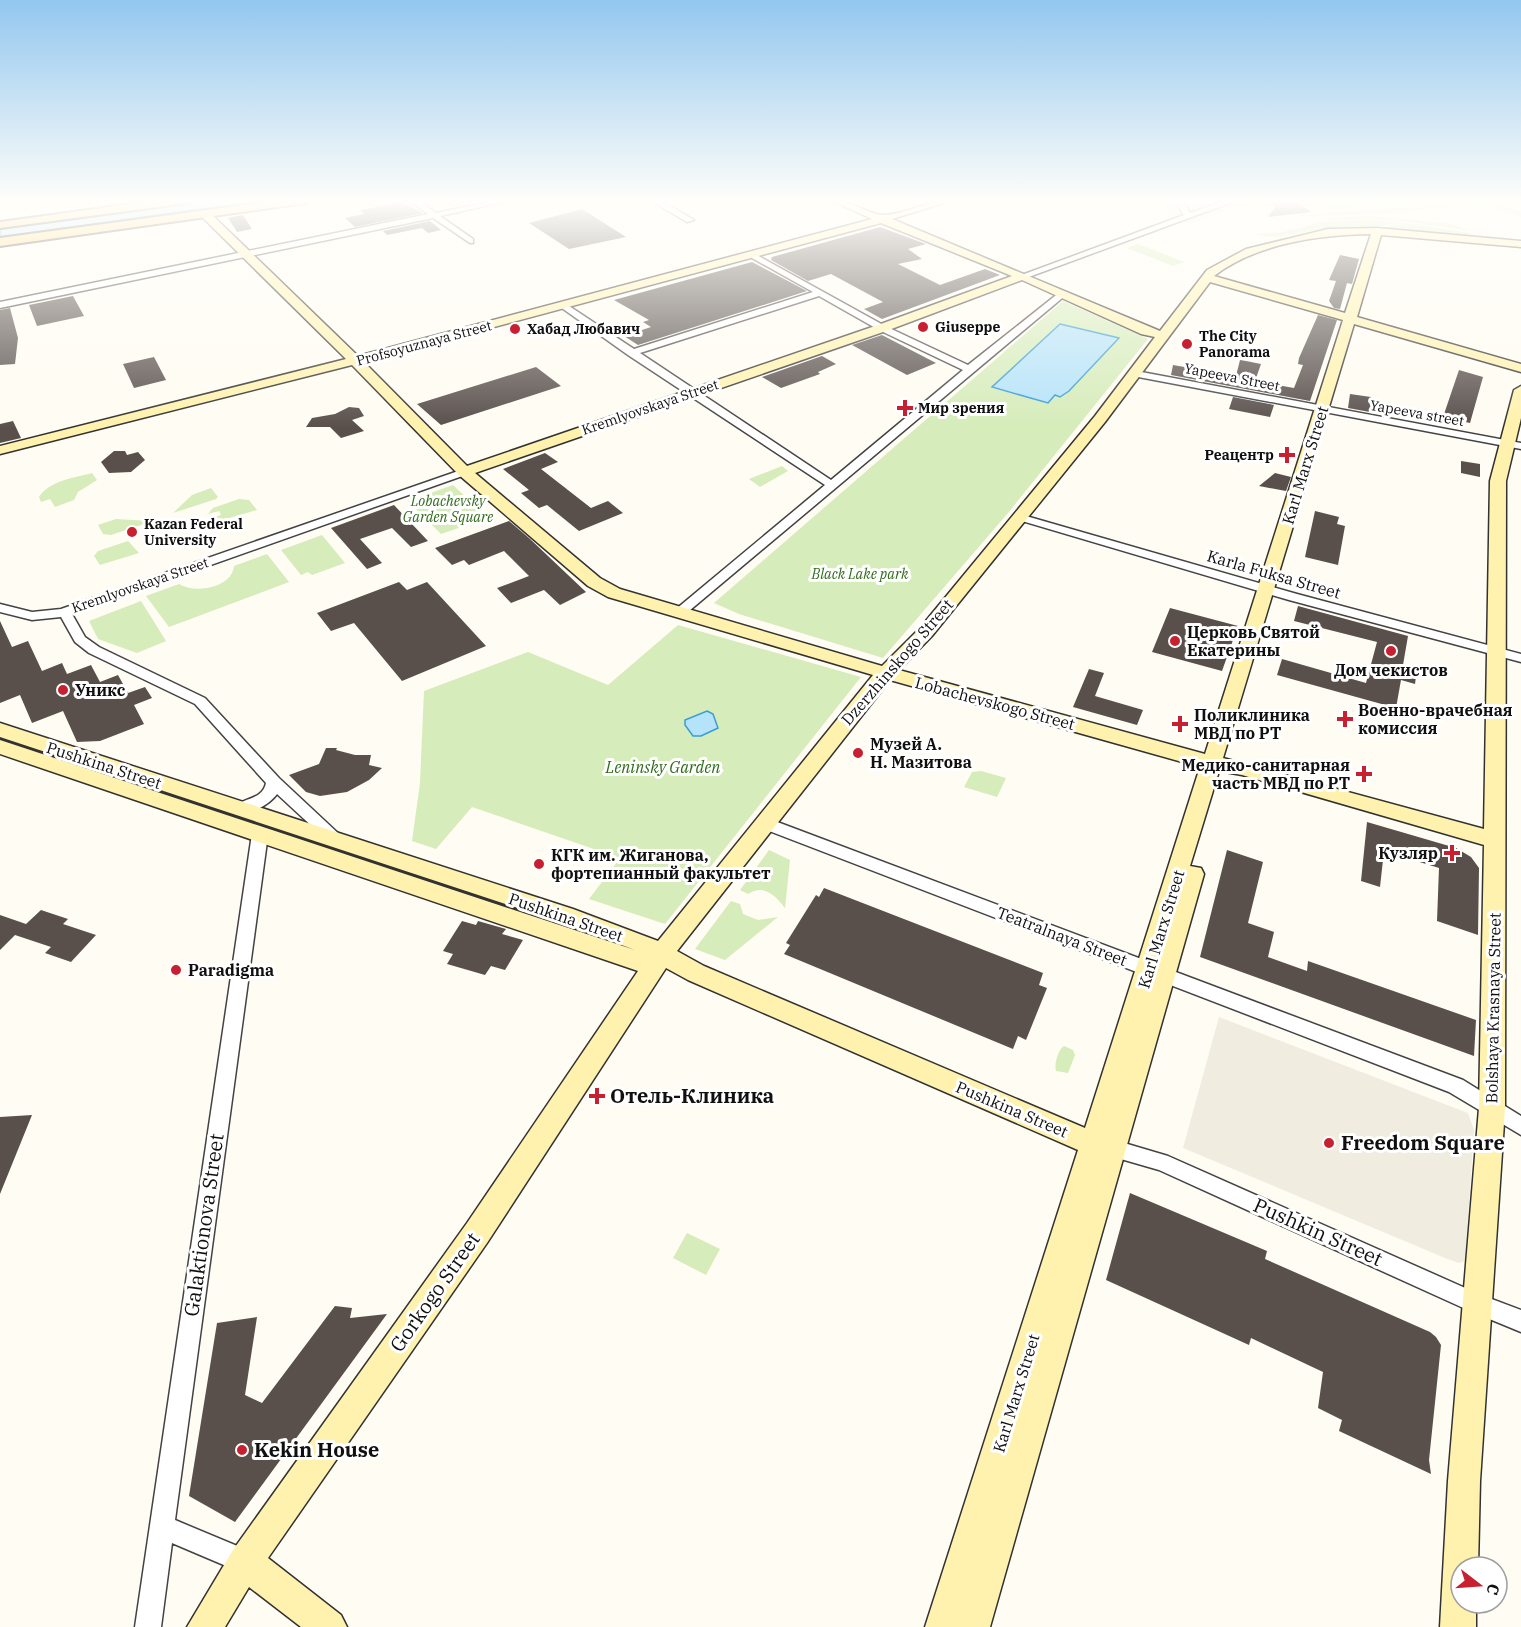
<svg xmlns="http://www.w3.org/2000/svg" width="1521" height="1627" font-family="'IBM Plex Serif',serif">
  <rect width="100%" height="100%" fill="#fffcf3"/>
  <path fill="#d6ecba" d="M1328 200H1455L1330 209 1318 201Z
    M1493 201 1521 212V217L1494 207 1470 204 1393 213 1281 217Z
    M1372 216 1451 224 1471 231 1396 220 1317 219Z
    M1364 220 1403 223C1378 228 1354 226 1328 228 1303 230 1280 242 1255 234L1283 232 1321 222Z
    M1406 223 1470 233 1471 235 1383 228Z
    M1138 244 1184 262 1173 266 1127 248Z
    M1063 301 1148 339 1008 513 883 658 739 614 714 603Z
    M782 466 788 471 760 487 749 479Z
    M92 473 97 480 78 492 74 500 55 507 50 499 41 502 39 497C50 480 75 478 92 473Z
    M453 485 488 518 441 534 408 501Z
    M211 488 218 497 216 499 173 513 192 495Z
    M239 499 249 500 257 510 215 522 212 518 221 515 219 511 208 514 213 508Z
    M116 519 149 521 150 522 111 535 103 534 98 525Z
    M322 535 345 563 312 575 308 572 301 575 281 550Z
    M128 541 139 553 100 565 94 556 98 551Z
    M267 554 289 582 169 627 146 596 179 584C195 594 232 588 234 566Z
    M141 601 166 641 137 653 98 639 89 621Z
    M678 625 861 677 665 924 589 899 620 858 472 807 436 849 412 841 420 783 424 691 528 652 608 685Z
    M981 771 1006 778 997 797 964 787 972 772Z
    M769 850 790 860 785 908C775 895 764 884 748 894L740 890Z
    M731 901 740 904 743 914 758 920 778 917 725 960 695 949Z
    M1064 1046 1073 1050 1075 1055 1068 1073 1056 1071C1054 1064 1058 1050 1064 1046Z
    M687 1233 720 1249 706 1275 673 1258Z"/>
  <path fill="#f1ece0" d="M1184 200H1248V203L1190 224 1172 217 1163 209Z
    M1219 1017 1468 1113 1474 1130 1465 1261 1459 1263 1445 1258 1183 1148Z"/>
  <path fill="#b5e3f9" stroke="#399dd3" stroke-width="1.5" d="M219 200H266L0 237V229Z
    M1060 324 1119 338 1069 391 1060 397 1055 395 1048 403 992 387Z
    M707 711 713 714 718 728 701 736H693L685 725V720Z"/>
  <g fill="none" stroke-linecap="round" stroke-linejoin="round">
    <path stroke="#399dd3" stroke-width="2" d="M1382 201 1401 200
      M1365 202H1376"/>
  </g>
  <path fill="#59504c" d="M1292 200 1312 212 1268 217 1275 207 1269 201Z
    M402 202 423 213 355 227 345 218 364 214 361 210Z
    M582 209 626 237 569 249 529 223Z
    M243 215 252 229 237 232 228 218Z
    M430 221 441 230 428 233 422 228 387 235 383 231Z
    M880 227 926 244 908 249 922 259 898 264 940 285 985 269 1000 275 882 319 864 309 883 302 831 274 808 281 771 260 772 257Z
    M1340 255 1359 259 1352 284 1347 283 1340 309 1334 308 1329 301 1336 281 1329 280Z
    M752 262 807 291 638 345 624 336 651 327 643 322 649 320 614 300Z
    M73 296 84 316 37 326 29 305Z
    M10 308 18 338 15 364 0 365V310Z
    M1318 315 1337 320 1310 401 1171 375 1173 365 1236 376 1240 360 1246 361 1261 364 1255 381 1294 388 1303 365 1298 364 1299 358Z
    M882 335 936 363 907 375 852 345Z
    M822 356 836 364 818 372 820 374 781 388 762 377Z
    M154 357 166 380 134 388 123 364Z
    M536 367 561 386 441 425 417 404Z
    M1459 370 1483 377 1470 423 1443 417Z
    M1350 394 1371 397 1370 412 1348 408Z
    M1233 397 1274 405 1270 417 1229 409Z
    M349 407 359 408 364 416 352 420 364 431 341 438 330 427H306L312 418 335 414Z
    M13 421 21 438 0 443V424Z
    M114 451H125L127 455 138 452 145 460 131 472 109 473 101 462Z
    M545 453 558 462 541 469 591 508 608 501 623 513 579 531 547 505 539 508 521 493 529 490 503 469Z
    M1461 461 1480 464V477L1461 473Z
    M1275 473 1291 477 1286 491 1259 486Z
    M394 505 428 541 411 547 392 528 360 539 382 563 367 569 331 528Z
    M1315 511 1339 517 1337 524 1345 526 1338 565 1305 557Z
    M509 521 529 538 586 592 560 605 544 590 511 603 497 588 529 576 504 551 469 565 464 560 452 565 435 548Z
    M399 582 407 590 427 582 486 646 402 681 354 623 331 631 317 613Z
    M1298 606 1408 636 1403 665 1417 669 1415 684 1401 680 1396 708 1277 675 1282 659 1366 683 1377 642 1294 621Z
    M1170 608 1238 626 1222 671 1152 652Z
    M0 621 12 647 28 641 42 671 62 663 67 674 91 665 100 682 118 675 128 693 145 687 152 698 134 705 144 724 100 741 77 742 63 711 32 723 20 695 0 703Z
    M1089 669 1104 673 1095 696 1143 710 1137 725 1073 707Z
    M326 748H337L336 750 355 755H371L369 765 382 768 369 780 347 792 320 796 306 792 289 775 319 764Z
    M1367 822 1456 848 1471 857 1479 868 1478 935 1437 921 1439 868 1384 851 1380 887 1361 881Z
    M1227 850 1263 862 1248 923 1274 932 1268 957 1307 971 1308 961 1476 1020 1474 1056 1200 957Z
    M824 888 1043 973 1039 985 1047 988 1026 1040 1018 1036 1013 1049 784 954 790 945 786 943 816 895 819 897Z
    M41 910 68 919 63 924 96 935 71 962 45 953 51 947 15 935 0 950V915L26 924Z
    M462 921 476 925 478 921 506 929 502 934 523 940 505 970 491 966 485 975 447 964 453 954 443 951Z
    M32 1115 0 1194V1117Z
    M1130 1193 1267 1251 1265 1259 1430 1332 1436 1337 1441 1345 1429 1460 1431 1474 1339 1431 1342 1420 1318 1408 1323 1372 1251 1338 1249 1345 1106 1280Z
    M335 1306 352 1308 350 1318 387 1314 235 1522 189 1496 217 1323 257 1317 245 1395 262 1403Z"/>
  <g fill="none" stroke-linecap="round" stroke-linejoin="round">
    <g stroke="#434343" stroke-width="3">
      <path id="street" d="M409 200H418L436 213 497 200H512L440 216 473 239V243H470L433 218 0 308V302L428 214Z
        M650 200H660L694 220 687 222Z
        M1174 200H1182L1190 213 1227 200H1238L1026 278 1019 276 1184 215Z
        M755 254 885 326 968 365 1060 292 1067 294 683 616 679 617 673 613 675 610 825 485 628 355 559 306 566 304 634 349 813 292 752 258 751 256ZM819 296 879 330 963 370 831 480 640 353Z
        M1136 371 1521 443V449L1133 376 1131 374Z
        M464 469 469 472 468 474 72 614 85 637 99 647 205 698 279 778 340 835 343 839 340 843H330L277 794C269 805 249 816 236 812L234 808C242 797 262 801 266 783L195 704 89 653 75 642 61 617 32 620 0 612V604L32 612 61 609Z
        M1019 514 1297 594 1521 654V662L1289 600 1015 519V515Z
        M764 817 1463 1080 1521 1116V1135L1449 1092 759 827 756 823 759 819Z
        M260 828 265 830 268 834 175 1520 254 1553 257 1562 254 1571 245 1574 172 1543 161 1627H135L252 834 255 830Z
        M1114 1140 1168 1156 1481 1295 1521 1310V1332L1470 1311 1159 1170 1107 1155 1104 1149 1107 1143Z"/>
    </g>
    <g stroke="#323232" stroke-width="3">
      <path id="secondary" d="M830 200C850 200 872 216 884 215 908 214 929 200 953 200L892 219 1160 331 1207 270 1246 249 1328 229 1377 228 1521 241V247L1381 235 1357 317 1521 364V372L1354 324 1223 758 1484 829 1490 481 1514 390 1521 386V418L1506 481 1505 1108 1480 1481 1478 1567H1461V1603H1476V1627H1440L1448 1481 1479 1108 1484 845 1242 775 1219 771 1190 866 1201 868 1204 874 990 1627H925L1078 1150 688 980 666 968 487 1243 268 1558 341 1615 347 1627H301L249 1587 225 1627H187L233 1550 467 1223 638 971 0 754V740L635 950 557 921 0 737V723L573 909 658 941 873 675 608 597 588 586 459 475 352 365 0 454V446L346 359 201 216V212H209L358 356 872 219ZM881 223 1012 276 878 325 467 466 364 362ZM1371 234 1345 313 1214 276C1257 243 1318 235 1371 234ZM1022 280 1141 334 1155 337 1095 416 920 628 882 666 620 589 600 578 475 473 886 331ZM1210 282 1343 320 1205 754 899 670 932 636 1105 422ZM890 680 1200 767 1085 1128 704 966 677 951Z"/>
    </g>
    <g stroke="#212121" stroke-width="4">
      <path id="primary" d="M161 200H192L187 203 0 228V222Z
        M281 200H311L306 203 0 246V238Z"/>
    </g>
    <use href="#street" fill="#fff" fill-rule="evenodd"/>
    <use href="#secondary" fill="#fff2ae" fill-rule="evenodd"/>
    <use href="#primary" fill="#fdd165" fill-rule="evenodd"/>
  </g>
  <linearGradient id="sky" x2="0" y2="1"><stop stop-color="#93c7ef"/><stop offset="0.47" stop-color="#fffefa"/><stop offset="1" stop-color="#fffefa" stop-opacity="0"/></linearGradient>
  <rect width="1521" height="428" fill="url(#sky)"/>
  <g fill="#c72131" stroke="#fff" stroke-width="2">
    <circle cx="923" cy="327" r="6"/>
    <circle cx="515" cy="329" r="6"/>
    <circle cx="1187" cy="344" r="6"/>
    <path d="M902 399h6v6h6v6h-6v6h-6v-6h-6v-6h6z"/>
    <path d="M1284 446h6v6h6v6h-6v6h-6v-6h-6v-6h6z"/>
    <circle cx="132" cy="532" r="6"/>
    <circle cx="1175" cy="641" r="6"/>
    <circle cx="1391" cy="651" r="6"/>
    <circle cx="63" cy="690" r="6"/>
    <path d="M1342 710h6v6h6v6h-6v6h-6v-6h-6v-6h6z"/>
    <path d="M1177 715h6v6h6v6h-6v6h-6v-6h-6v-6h6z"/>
    <circle cx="858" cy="753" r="6"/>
    <path d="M1361 765h6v6h6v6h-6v6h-6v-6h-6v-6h6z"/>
    <path d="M1449 844h6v6h6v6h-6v6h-6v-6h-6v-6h6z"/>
    <circle cx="539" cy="864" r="6"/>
    <circle cx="176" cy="970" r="6"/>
    <path d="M594 1087h6v6h6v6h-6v6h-6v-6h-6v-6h6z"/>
    <circle cx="1329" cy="1143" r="6"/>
    <circle cx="242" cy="1450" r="6"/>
  </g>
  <g text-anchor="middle" stroke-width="6" stroke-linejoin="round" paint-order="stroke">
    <g font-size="14" font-weight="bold" fill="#101010" stroke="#fff" text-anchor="start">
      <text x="935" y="332">Giuseppe</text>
      <text x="527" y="334">Хабад Любавич</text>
      <text x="1199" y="341">The City<tspan x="1199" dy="16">Panorama</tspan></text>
      <text x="918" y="413">Мир зрения</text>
      <text x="1274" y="460" text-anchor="end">Реацентр</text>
      <text x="144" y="529">Kazan Federal<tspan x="144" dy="16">University</tspan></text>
    </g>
    <g font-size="14" fill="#101010" stroke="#fff">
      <text transform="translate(424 343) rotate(-15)" y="5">Profsoyuznaya Street</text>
      <text transform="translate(1232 377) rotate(11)" y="5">Yapeeva Street</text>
      <text transform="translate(650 407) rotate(-19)" y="5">Kremlyovskaya Street</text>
      <text transform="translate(1417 413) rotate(10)" y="5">Yapeeva street</text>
      <text transform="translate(140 585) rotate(-19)" y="5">Kremlyovskaya Street</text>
    </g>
    <g font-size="14" font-style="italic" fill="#316b1c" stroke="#fff">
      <text x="448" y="506">Lobachevsky<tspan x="448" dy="16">Garden Square</tspan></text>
      <text x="860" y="579">Black Lake park</text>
    </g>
    <g font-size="16" fill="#101010" stroke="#fff">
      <text transform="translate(1305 465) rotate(-73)" y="6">Karl Marx Street</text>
      <text transform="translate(1274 574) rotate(16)" y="6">Karla Fuksa Street</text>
      <text transform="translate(897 662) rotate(-49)" y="6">Dzerzhinskogo Street</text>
      <text transform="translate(995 703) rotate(15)" y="6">Lobachevskogo Street</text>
      <text transform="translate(104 765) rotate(18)" y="6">Pushkina Street</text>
      <text transform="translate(566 917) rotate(19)" y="6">Pushkina Street</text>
      <text transform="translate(1161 929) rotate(-73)" y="6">Karl Marx Street</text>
      <text transform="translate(1062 936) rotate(21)" y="6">Teatralnaya Street</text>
      <text transform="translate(1493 1008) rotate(-89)" y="6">Bolshaya Krasnaya Street</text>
      <text transform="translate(1012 1109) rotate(23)" y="6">Pushkina Street</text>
      <text transform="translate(1016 1393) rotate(-73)" y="6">Karl Marx Street</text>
    </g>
    <g font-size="16" font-weight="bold" fill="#101010" stroke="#fff" text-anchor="start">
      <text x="1187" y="638">Церковь Святой<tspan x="1187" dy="18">Екатерины</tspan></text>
      <text x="1391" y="676" text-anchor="middle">Дом чекистов</text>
      <text x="75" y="696">Уникс</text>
      <text x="1358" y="716">Военно-врачебная<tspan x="1358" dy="18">комиссия</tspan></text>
      <text x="1194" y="721">Поликлиника<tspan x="1194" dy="18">МВД по РТ</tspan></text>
      <text x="870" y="750">Музей А.<tspan x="870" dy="18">Н. Мазитова</tspan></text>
      <text x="1350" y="771" text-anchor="end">Медико-санитарная<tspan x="1350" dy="18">часть МВД по РТ</tspan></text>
      <text x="1438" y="859" text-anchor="end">Кузляр</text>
      <text x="551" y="861">КГК им. Жиганова,<tspan x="551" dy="18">фортепианный факультет</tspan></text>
      <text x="188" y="976">Paradigma</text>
    </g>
    <g font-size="16" font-style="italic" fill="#316b1c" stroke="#fff">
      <text x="663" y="773">Leninsky Garden</text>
    </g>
    <g font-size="20" font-weight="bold" fill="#101010" stroke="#fff" text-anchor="start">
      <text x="610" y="1103">Отель-Клиника</text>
      <text x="1341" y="1150">Freedom Square</text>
      <text x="254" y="1457">Kekin House</text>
    </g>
    <g font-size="20" fill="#101010" stroke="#fff">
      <text transform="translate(204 1225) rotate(-82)" y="7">Galaktionova Street</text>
      <text transform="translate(1318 1232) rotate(24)" y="7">Pushkin Street</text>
      <text transform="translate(435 1292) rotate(-55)" y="7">Gorkogo Street</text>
    </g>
  </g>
  <g transform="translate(1479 1585) rotate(107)"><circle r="28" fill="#ffffff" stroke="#9f9f9f" stroke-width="1.5"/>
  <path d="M0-4.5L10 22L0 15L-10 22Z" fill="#c72131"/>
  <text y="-9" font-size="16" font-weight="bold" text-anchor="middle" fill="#101010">С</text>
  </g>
</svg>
